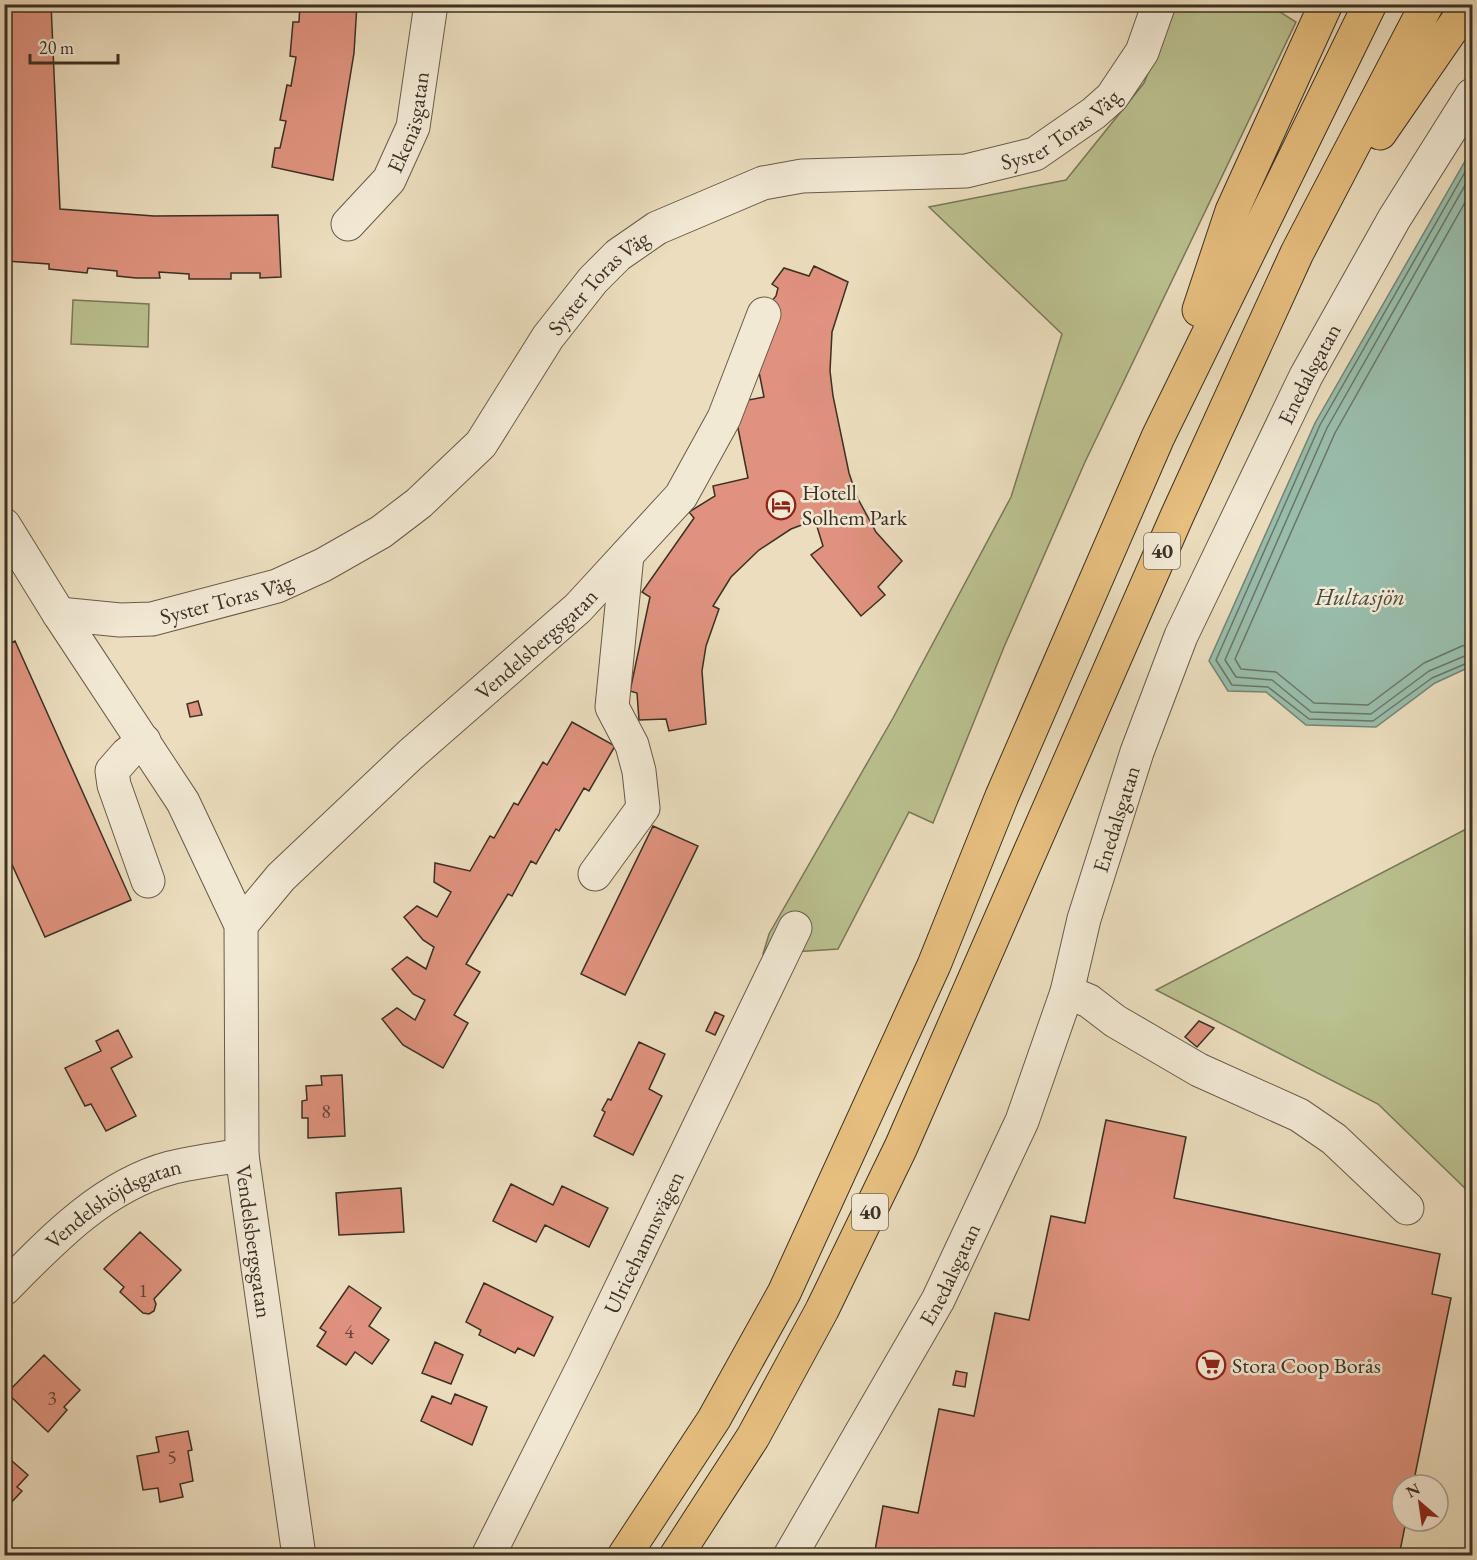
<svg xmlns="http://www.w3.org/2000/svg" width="1477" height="1560" font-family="'EB Garamond',serif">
  <rect width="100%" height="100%" fill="#ebddbd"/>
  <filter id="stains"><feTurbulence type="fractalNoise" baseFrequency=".00333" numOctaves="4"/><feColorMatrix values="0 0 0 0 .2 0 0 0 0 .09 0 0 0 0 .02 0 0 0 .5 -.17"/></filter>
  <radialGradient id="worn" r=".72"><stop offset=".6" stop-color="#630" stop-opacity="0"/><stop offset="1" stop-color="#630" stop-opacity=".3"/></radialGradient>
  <path fill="#bac08f" stroke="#7a7859" stroke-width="1.5" d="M1175 5H1269L1296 22 1085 462 1004 647 933 823 909 812 838 949 763 954 769 934 893 718 1011 497 1062 334 929 207 1066 180 1144 83Z
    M73 300 149 304 148 347 71 344Z
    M1472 826V1195L1378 1104 1156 990Z"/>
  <path fill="#99bdab" stroke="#738575" stroke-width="1.5" d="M1472 149V666L1435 683 1376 727 1306 725 1266 692 1228 691 1209 661 1315 423Z"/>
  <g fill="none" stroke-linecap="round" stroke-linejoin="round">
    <path stroke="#6a7667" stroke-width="1.5" d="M1472 160 1320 425 1216 660 1232 685 1268 687 1309 719 1373 721 1432 678 1472 661
      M1472 173 1327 428 1225 660 1236 677 1272 680 1311 712 1371 714 1429 671 1472 653
      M1472 190 1335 433 1235 659 1241 669 1276 672 1314 703 1368 705 1424 663 1462 646 1472 644"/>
  </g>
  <path fill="#df927e" stroke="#3b3023" stroke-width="1.5" d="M4 4H51L60 209 154 216 278 215 281 277 260 278V273H231V279H189V274L159 272 160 278H136L117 276V271L88 268 87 273 49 269V264L6 261Z
    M300 4H357L354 53 333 180 272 167 275 148H280L286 121 280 120 287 85 291 86 296 57 290 56 293 22H299Z
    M814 266 848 282 832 332 830 371 833 396 849 473 857 497 876 532 902 561 878 587 885 595 861 616 811 555 823 546 815 520 791 529 759 550 731 577 713 606 719 609 706 646 702 671 706 724 669 731 666 719 639 720 637 693 630 691 650 597 642 592 694 518 689 512 715 496 713 486 748 478 733 403 764 397 756 357 764 310 776 296 778 288 772 284 784 268 809 276Z
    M15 641 131 900 45 937 4 847V646Z
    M198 701 202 715 190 717 187 704Z
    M572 722 615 746 589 791 584 788 559 831 556 829 536 864 531 861 512 896 508 894 466 964 480 972 454 1015 468 1023 443 1068 403 1045 382 1019 397 1008 415 1020 425 1000 413 994 392 969 407 957 426 969 434 947 423 940 404 917 417 906 437 917 451 892 434 882 435 863 470 871 490 836 494 838 514 803 518 805 543 762 547 765Z
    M653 826 698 846 625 995 581 974Z
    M715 1012 724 1016 715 1035 706 1031Z
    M1199 1021 1214 1028 1197 1047 1185 1037Z
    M118 1030 132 1057 111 1068 136 1116 106 1131 91 1104 85 1106 65 1068 101 1051 96 1041Z
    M639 1042 665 1054 649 1089 662 1096 633 1155 594 1136 605 1112 602 1110 608 1099 611 1100Z
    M342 1075 345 1136 308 1138V1118H302V1101L307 1100 306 1086 322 1085 321 1076Z
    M1106 1120 1186 1137 1174 1198 1440 1254 1432 1294 1451 1298 1413 1485H1402V1521H1406L1399 1556H874L883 1506 918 1513 939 1409 974 1416 995 1313 1029 1320 1051 1216 1085 1223Z
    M511 1184 553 1205 562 1186 608 1208 589 1247 545 1225 536 1242 493 1221Z
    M401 1188 404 1232 339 1235 336 1193Z
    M140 1232 181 1270 154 1299 156 1304 154 1311 149 1314 143 1313 120 1292 124 1287 104 1269Z
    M484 1283 553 1317 534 1356 518 1348 515 1353 479 1335 481 1330 466 1322Z
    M349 1286 381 1308 369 1326 389 1340 372 1364 355 1352 346 1365 317 1346 326 1332 320 1328Z
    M435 1342 463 1355 451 1384 422 1373Z
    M44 1355 80 1390 64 1407 67 1410 48 1432 7 1393Z
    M956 1371 967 1373 965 1387 953 1385Z
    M455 1394 487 1407 472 1445 421 1421 432 1396 451 1404Z
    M188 1431 192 1450 188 1451 193 1481 180 1484 183 1497 160 1502 158 1488 143 1490 137 1456 159 1452 156 1437Z
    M4 1454 28 1475 17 1487 22 1491 4 1510Z"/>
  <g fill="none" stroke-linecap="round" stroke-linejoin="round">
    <g stroke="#675b4a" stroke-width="35">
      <g id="minor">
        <path id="s1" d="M348 224 389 180 413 127 431 4"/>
        <path id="s2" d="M4 525 59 614 183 802 241 925 242 1155 299 1556"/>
        <path id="s3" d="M59 614 120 620 152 619 277 586 323 565 381 532 419 503 481 444 548 337 593 280 618 255 657 228 763 183 802 176 966 171 1035 154 1094 113 1112 97 1142 52 1159 4"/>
        <path d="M144 741 127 754 112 771 114 785 148 881"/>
        <path d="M595 874 643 808 639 771 632 745 612 707 627 555"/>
        <path id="s4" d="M241 925 281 877 410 755 578 608 681 496 724 418 764 314"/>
        <path d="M1067 992 1089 1001 1115 1021 1199 1070 1299 1115 1334 1139 1407 1208"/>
        <path id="s5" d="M4 1289C51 1241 103 1186 170 1168 193 1162 218 1159 242 1155"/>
        <path id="s6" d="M488 1556 584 1365 795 928"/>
        <path id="s7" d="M790 1556 938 1300 1022 1121 1067 992 1084 919 1137 752 1181 636 1306 376 1394 219 1472 95"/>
      </g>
    </g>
    <g stroke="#3b3023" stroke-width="35">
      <path id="highway" d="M1380 133 1469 4
        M1199 310 1232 211 1326 4
        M624 1556 714 1419 784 1293 934 965 1002 796 1158 437 1370 4
        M676 1556 753 1437 822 1310 901 1147 1177 516 1297 253 1427 4"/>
    </g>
    <use href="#minor" stroke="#f2e9d4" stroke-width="33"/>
    <use href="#highway" stroke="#e6be7e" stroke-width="33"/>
  </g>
  <defs>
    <g id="hotel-ring" transform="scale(1.5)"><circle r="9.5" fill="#f2e9d4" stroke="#8f2418" stroke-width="1.5"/><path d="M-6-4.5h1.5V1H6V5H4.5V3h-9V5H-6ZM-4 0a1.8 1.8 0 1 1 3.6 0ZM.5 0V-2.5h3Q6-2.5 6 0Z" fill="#8f2418"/></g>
    <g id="supermarket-ring" transform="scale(1.5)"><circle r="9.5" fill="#f2e9d4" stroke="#8f2418" stroke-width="1.5"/><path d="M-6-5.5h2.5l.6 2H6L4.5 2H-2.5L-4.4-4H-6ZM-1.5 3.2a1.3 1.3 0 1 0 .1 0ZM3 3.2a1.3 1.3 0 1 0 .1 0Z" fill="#8f2418"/></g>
  </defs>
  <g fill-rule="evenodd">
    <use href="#hotel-ring" x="781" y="505"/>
    <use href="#supermarket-ring" x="1211" y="1365"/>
  </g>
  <g text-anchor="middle" stroke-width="5" stroke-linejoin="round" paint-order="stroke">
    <g font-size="20" fill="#64483a">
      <text x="326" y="1118">8</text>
      <text x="143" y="1297">1</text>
      <text x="349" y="1338">4</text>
      <text x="52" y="1405">3</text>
      <text x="172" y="1464">5</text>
    </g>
    <g fill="#f2e9d4" stroke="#726858" stroke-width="1.5">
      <rect x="1144" y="533" width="36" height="36" rx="4.5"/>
      <rect x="852" y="1194" width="36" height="36" rx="4.5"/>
    </g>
    <g font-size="21" font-weight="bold" fill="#3b3023">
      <text x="1162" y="558">40</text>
      <text x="870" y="1219">40</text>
    </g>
    <g font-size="22" fill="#3b3023" stroke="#f2e9d4">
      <text dy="8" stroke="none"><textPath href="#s1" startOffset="122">Ekenäsgatan</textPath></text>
      <text dy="8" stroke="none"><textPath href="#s3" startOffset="1178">Syster Toras Väg</textPath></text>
      <text dy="8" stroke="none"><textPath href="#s3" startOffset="674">Syster Toras Väg</textPath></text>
      <text dy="8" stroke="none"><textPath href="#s7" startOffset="1296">Enedalsgatan</textPath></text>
      <text dy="8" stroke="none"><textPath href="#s3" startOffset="170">Syster Toras Väg</textPath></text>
      <text dy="8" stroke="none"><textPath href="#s4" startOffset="408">Vendelsbergsgatan</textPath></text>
      <text dy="8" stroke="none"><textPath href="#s7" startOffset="810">Enedalsgatan</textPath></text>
      <text dy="8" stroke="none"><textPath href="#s5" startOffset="141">Vendelshöjdsgatan</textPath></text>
      <text dy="8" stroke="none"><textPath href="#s2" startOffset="783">Vendelsbergsgatan</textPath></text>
      <text dy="8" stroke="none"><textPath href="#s6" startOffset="350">Ulricehamnsvägen</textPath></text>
      <text dy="8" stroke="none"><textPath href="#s7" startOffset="324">Enedalsgatan</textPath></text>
    </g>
    <g font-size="22" fill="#3b3023" stroke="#f2e9d4" text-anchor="start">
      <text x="802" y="500">Hotell<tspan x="802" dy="25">Solhem Park</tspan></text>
      <text x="1232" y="1373">Stora Coop Borås</text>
    </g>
    <g font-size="24" font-style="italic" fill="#4e4c3e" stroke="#f2e9d4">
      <text x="1360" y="605">Hultasjön</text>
    </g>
  </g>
  <rect width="1477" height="1560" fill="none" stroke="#ebddbd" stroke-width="24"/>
  <rect x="6" y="6" width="1465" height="1548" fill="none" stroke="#3b3023" stroke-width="3"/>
  <rect x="12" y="12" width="1453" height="1536" fill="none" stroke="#3b3023" stroke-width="1.5"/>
  <g transform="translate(1420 1503) rotate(331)"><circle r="28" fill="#f2e9d4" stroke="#a99f8d" stroke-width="1.5"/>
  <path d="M0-4.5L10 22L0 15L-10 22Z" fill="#8f2418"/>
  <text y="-9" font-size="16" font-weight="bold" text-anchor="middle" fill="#3b3023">N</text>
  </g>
  <path d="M30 54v9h88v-9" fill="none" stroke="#3b3023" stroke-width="3"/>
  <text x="39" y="54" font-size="18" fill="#3b3023" stroke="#f2e9d4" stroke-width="4.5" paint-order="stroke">20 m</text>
  <rect width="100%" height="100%" filter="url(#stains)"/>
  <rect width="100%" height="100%" fill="url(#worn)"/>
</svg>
